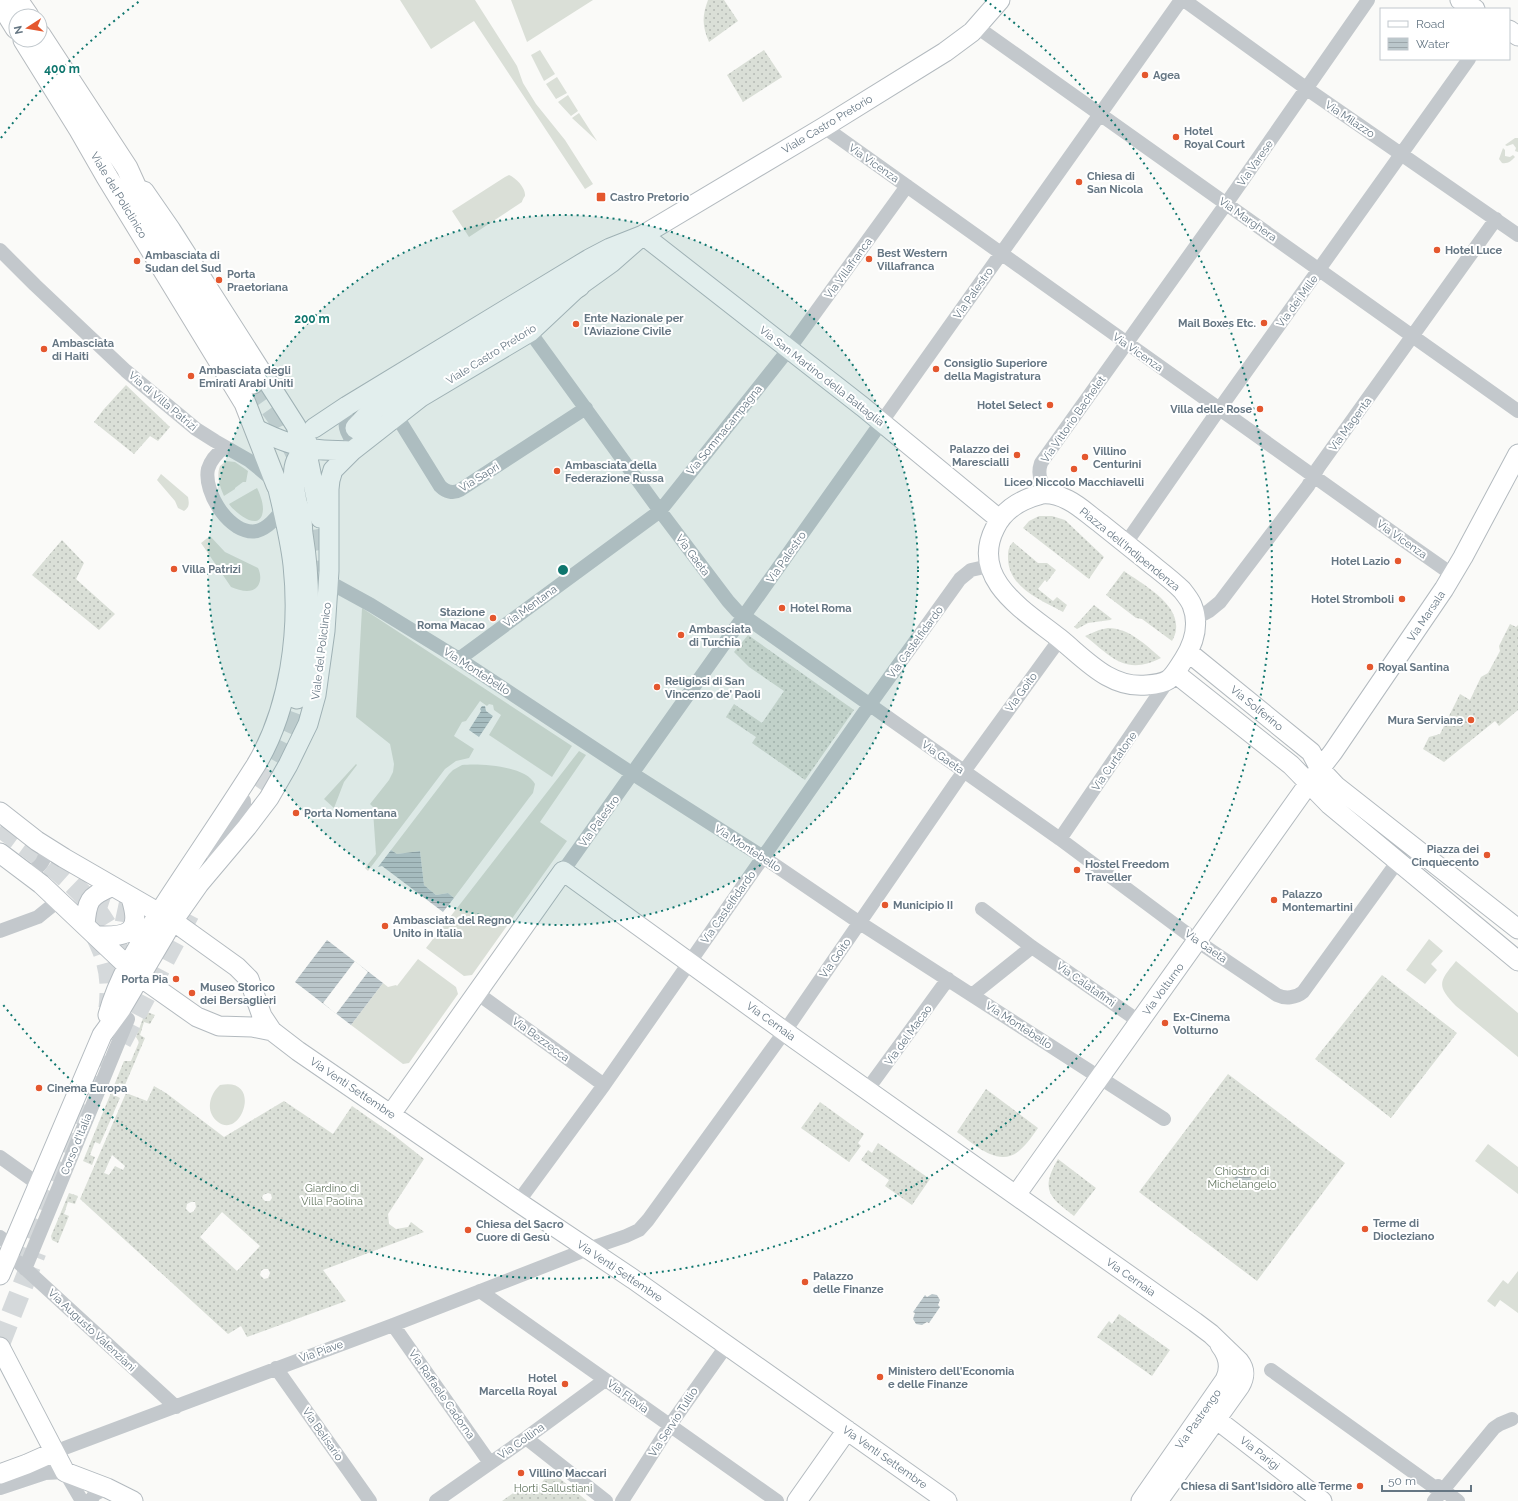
<svg xmlns="http://www.w3.org/2000/svg" width="1518" height="1501" font-family="Raleway,sans-serif">
  <defs>
    <pattern id="garden-dots" width="8" height="8" patternUnits="userSpaceOnUse"><rect width="8" height="8" fill="#dadfd7"/><path d="M2 2h.1M6 6h.1" fill="none" stroke="#b4b9b4" stroke-width="1.8" stroke-linecap="round"/></pattern>
    <pattern id="water-rules" width="6" height="5" patternUnits="userSpaceOnUse"><rect width="6" height="5" fill="#bbc7cb"/><path d="M0 2.5h6" fill="none" stroke="#9ca6aa"/></pattern>
  </defs>
  <rect width="100%" height="100%" fill="#fafaf8"/>
  <path fill="#dadfd7" d="M400 0H475L517 66 523 83 536 104 565 140 593 184 585 189 474 21 431 49Z
    M511 0H593L527 42Z
    M540 50 555 74 544 81 531 55Z
    M557 77 567 93 556 99 546 84Z
    M568 95 578 111 571 116 558 102Z
    M579 113 597 141 572 118Z
    M1515 138H1518V152L1515 151 1516 148 1513 144 1507 146 1505 145Z
    M1503 148 1505 150V156L1510 157 1513 155 1515 157C1511 161 1508 164 1502 163L1499 159Z
    M509 175C516 178 526 188 525 196 524 197 522 201 522 202L469 237 452 211 505 177Z
    M226 461 235 462 248 471 246 482H243L235 488V489L224 496C220 487 216 476 220 466Z
    M161 474 188 497C189 503 190 507 184 511L178 508 175 501 157 480Z
    M257 488C260 494 263 502 263 509 262 534 236 514 229 504Z
    M210 536 225 552 258 568C263 578 260 591 247 591 242 591 236 589 231 587L201 543Z
    M362 608 572 746 552 777 489 735 501 715 494 710 493 705 489 704 487 706 480 701 466 721 462 722 454 736 474 749 469 758 456 761 445 769 368 871 365 868 376 854 373 811 374 808 370 804 389 780 393 772 394 764 390 744 356 717Z
    M579 751 586 755 540 822 567 841 472 975 464 976 426 948Z
    M356 764 357 765 344 782 334 808 324 799Z
    M462 765C480 763 526 766 535 784L533 793 529 798 454 898 448 893 436 895 424 885 420 851 397 854 391 850 449 774 453 770Z
    M1429 939 1443 951 1431 964 1437 970 1425 984 1406 970Z
    M418 959 456 987 458 994 409 1063 403 1064 351 1025 383 983 388 987 396 985 397 986Z
    M1456 961 1518 1013V1057L1456 1006C1436 985 1439 982 1456 961Z
    M220 1085C263 1076 242 1140 218 1122 205 1112 209 1095 220 1085Z
    M1488 1144 1518 1167V1194L1475 1161Z
    M1518 1271V1313L1500 1300 1495 1307 1487 1301 1503 1280 1508 1284Z"/>
  <path fill="url(#garden-dots)" fill-rule="evenodd" d="M708 0H724L738 21 709 42C702 26 702 16 708 0Z
    M764 50 782 77 743 102 727 75Z
    M126 385 170 427 158 441 150 436 134 454 94 422 104 409Z
    M1039 516H1052L1065 520 1104 557 1089 579 1023 528 1029 521Z
    M62 540 84 563 76 579 115 614 99 630 32 575Z
    M1013 542 1038 563H1047L1056 570 1047 582 1045 580 1038 589 1053 601 1057 597 1067 605 1063 612C1041 600 1009 588 1008 559 1008 552 1008 547 1013 542Z
    M1124 571C1142 584 1179 603 1176 629 1176 633 1174 637 1172 641L1142 619 1136 618 1106 595Z
    M1094 605 1112 619 1110 620 1088 623 1077 629 1074 627Z
    M1510 624 1516 627 1518 625V710L1499 726 1495 721 1444 762 1423 749 1429 737 1440 734 1460 694 1470 700 1481 677 1488 673 1500 651 1499 646Z
    M1108 628C1129 628 1146 645 1161 658 1125 676 1112 657 1085 636L1099 630Z
    M748 635 854 710 805 780 752 743 756 737 726 717 734 704 762 723 784 691 749 667 734 652Z
    M1382 975 1457 1033 1391 1118 1315 1059Z
    M147 1012 155 1015 150 1024 144 1022 140 1035 145 1038 125 1085 119 1083 114 1095 120 1098 100 1144 95 1142 90 1155 95 1157 92 1165 83 1161 124 1061H131L139 1042 136 1037 145 1013Z
    M1228 1074 1345 1163 1257 1281 1139 1192Z
    M154 1086 166 1093 224 1137 284 1101 333 1134 352 1106 395 1136 424 1159 388 1214 389 1224 396 1229 408 1227 411 1222 424 1232 323 1270 346 1301 247 1337 241 1326 228 1334 80 1199 126 1093 147 1101ZM112 1155 125 1166 123 1170 115 1166 109 1175 104 1173ZM268 1193 271 1194 272 1198 270 1201H265L262 1198 263 1195ZM191 1202H195L196 1207 194 1211 190 1213 186 1209 187 1204ZM222 1212 260 1246 237 1271 200 1237ZM264 1269H268L270 1273 268 1278 264 1279 260 1275 261 1271Z
    M986 1089 1038 1128C1033 1135 1027 1144 1020 1150 999 1169 974 1144 957 1132Z
    M820 1102 864 1134 858 1143 861 1146 849 1162 801 1128Z
    M878 1143 930 1179 912 1205 885 1186 889 1180 861 1160 868 1150 872 1153Z
    M1058 1159 1096 1188 1074 1216C1049 1197 1040 1190 1058 1159Z
    M69 1193 78 1196 75 1204 68 1202 64 1214 69 1216 58 1243 52 1240 51 1236Z
    M1119 1314 1170 1350 1152 1376 1097 1337 1109 1321 1112 1324Z
    M551 1471 587 1501H502L526 1484 535 1491Z"/>
  <path fill="url(#water-rules)" d="M482 706H485L486 711 493 716 479 737 469 730 481 711 480 709Z
    M391 850 397 854 420 851 424 885 436 895 448 893 454 898 443 912 382 866 378 867Z
    M327 940 383 983 351 1025 295 982Z
    M1242 1169 1249 1171 1251 1181 1249 1184 1240 1187 1236 1184C1234 1174 1234 1174 1242 1169Z
    M932 1294 937 1295 940 1300 938 1305 940 1307 929 1323 927 1322 922 1325 916 1324 913 1319 915 1313 913 1312 925 1295 927 1297Z"/>
  <path fill="#fafaf8" d="M355 961 368 972 336 1014 323 1003Z"/>
  <g fill="none" stroke-linecap="round" stroke-linejoin="round">
    <path stroke="#d5d9db" stroke-width="21" stroke-dasharray="21 10" stroke-linecap="butt" d="M253 383 282 424 298 458
      M310 499 322 571
      M254 785C272 759 287 729 297 698
      M0 827C46 861 99 895 119 952
      M88 900C109 910 129 916 152 910
      M95 934C109 962 112 977 109 1008
      M121 1042 191 910
      M17 1267 103 1055
      M0 1343 36 1252"/>
    <g stroke="#b3babf" stroke-width="21">
      <path id="secondary" d="M1460 0 1475 9
        M1509 30 1518 36
        M144 191 171 230 296 426 309 463 320 518
        M643 235 863 407 999 519
        M314 428 347 406 589 259 610 248 643 235 824 127 945 52 972 32 1000 0
        M256 429C274 438 293 446 314 449 327 451 340 450 352 451
        M1042 494C1052 493 1060 496 1068 500 1080 506 1090 516 1100 523 1115 535 1130 547 1145 559 1157 569 1171 579 1182 590 1186 595 1190 600 1192 605 1200 625 1194 643 1184 659 1171 679 1171 683 1147 685 1110 689 1085 659 1059 638 1025 611 969 579 995 528 1004 509 1022 499 1042 494Z
        M298 508C296 493 290 475 296 461 299 454 304 448 307 442
        M1188 652 1311 752 1320 769 1336 786 1518 929
        M1175 673 1291 765 1330 805 1518 961
        M0 812 37 841 64 858 173 921 237 967 249 979 262 1016 272 1031 298 1051 518 1202 633 1279 947 1501
        M0 853 41 884 136 974 197 1017 219 1026 252 1027 272 1031
        M85 925C87 901 89 896 111 887
        M98 936C131 937 141 931 131 898
        M108 1015C119 974 144 937 166 902 196 856 227 811 256 765 290 708 300 631 293 565 290 538 283 511 277 485
        M391 1114 563 871 795 1039 1195 1322 1211 1334 1239 1361C1246 1370 1245 1377 1240 1386L1158 1501
        M1016 1195 1309 783 1333 752 1444 589 1463 557 1518 454
        M0 1275 102 1035 121 1009 173 921 199 884 247 827 269 798 288 765 308 724 316 695 325 631 329 571V489L330 480 333 470 352 451 421 397 530 332 579 286 611 263 643 235
        M0 1347 65 1472 107 1488 133 1501
        M1216 1419 1322 1501
        M0 1474 27 1464 54 1452
        M797 1501 847 1430
        M1141 1501 1225 1380C1231 1368 1228 1355 1220 1345"/>
    </g>
    <g stroke="#b5babe" stroke-width="23">
      <path id="primary" d="M17 0 28 16
        M0 2 16 28
        M40 35 127 168 152 223 253 383
        M24 40 80 130 107 177 245 403 277 485C285 491 293 498 298 507 302 514 301 526 302 534 311 589 309 644 297 698
        M356 428 374 409 394 394 512 322 579 286"/>
    </g>
    <path stroke="#c3c8cc" stroke-width="14" d="M1184 0 1307 89 1518 235
      M977 27 1518 411
      M824 127C1033 276 1242 427 1453 575
      M0 250 35 285 126 371 196 429 215 441 250 461 274 481
      M530 332 660 511 728 601 737 611 1060 839 1197 941 1277 995C1285 999 1296 998 1303 992L1398 861
      M347 406C344 426 344 431 357 447
      M396 415 440 486C446 492 453 494 460 490L586 408
      M225 447C217 453 211 459 208 469 203 492 230 536 257 531 268 528 276 518 283 509
      M1053 494C1043 484 1036 478 1041 463L1226 204 1368 0
      M1126 543 1213 418 1469 59
      M329 582 371 605 459 659 633 774 763 857 860 923 1164 1119
      M1196 618 1209 611 1220 602 1308 486 1318 468 1496 219
      M459 659 660 511 789 349 907 186
      M1060 839 1167 682
      M214 857 244 808V801L238 792
      M563 871 1181 0
      M27 873C41 868 46 860 46 846
      M982 909 1032 947 1140 1022
      M0 931 38 917 59 900
      M477 993 604 1085
      M972 995 1032 947
      M867 1090 948 979
      M0 1157 38 1184
      M518 1202 604 1085 863 714 960 579 971 570 989 566
      M0 1237 12 1246
      M18 1262 176 1407
      M25 1269 128 1019
      M480 1291 777 1501
      M393 1325 490 1463
      M276 1368 370 1501
      M1271 1370 1434 1487 1438 1486 1458 1501
      M526 1438 606 1501
      M37 1475 47 1464 54 1452 393 1325 588 1249 626 1236 639 1230 648 1220 785 1031 957 781 1060 639
      M0 1488 45 1473 65 1472 82 1501
      M90 1501 95 1494 107 1488
      M436 1501 526 1438 605 1380
      M622 1501 675 1418 727 1345
      M1434 1501 1494 1428 1500 1424 1512 1419"/>
    <use href="#secondary" stroke="#fff" stroke-width="19"/>
    <use href="#primary" stroke="#fff" stroke-width="21"/>
  </g>
  <circle cx="563" cy="570" r="355" fill="#0f766e" fill-opacity=".12"/>
  <g fill="none" stroke="#0f766e" stroke-width="2" stroke-dasharray="2 4">
    <circle cx="563" cy="570" r="355"/>
    <path d="M1 138A709 709 0 0 1 141 0M985 0A709 709 0 1 1 1 1002"/>
  </g>
  <g fill="#e4572e" stroke="#fff" stroke-width="1.5">
    <circle cx="1145" cy="75" r="4"/>
    <circle cx="1176" cy="137" r="4"/>
    <circle cx="1079" cy="182" r="4"/>
    <rect x="596" y="192" width="10" height="10" rx="2"/>
    <circle cx="1437" cy="250" r="4"/>
    <circle cx="869" cy="259" r="4"/>
    <circle cx="137" cy="261" r="4"/>
    <circle cx="219" cy="280" r="4"/>
    <circle cx="1264" cy="323" r="4"/>
    <circle cx="576" cy="324" r="4"/>
    <circle cx="44" cy="349" r="4"/>
    <circle cx="936" cy="369" r="4"/>
    <circle cx="191" cy="376" r="4"/>
    <circle cx="1050" cy="405" r="4"/>
    <circle cx="1260" cy="409" r="4"/>
    <circle cx="1017" cy="455" r="4"/>
    <circle cx="1085" cy="457" r="4"/>
    <circle cx="1074" cy="469" r="4"/>
    <circle cx="557" cy="471" r="4"/>
    <circle cx="1398" cy="561" r="4"/>
    <circle cx="174" cy="569" r="4"/>
    <circle cx="1402" cy="599" r="4"/>
    <circle cx="782" cy="608" r="4"/>
    <circle cx="493" cy="618" r="4"/>
    <circle cx="681" cy="635" r="4"/>
    <circle cx="1370" cy="667" r="4"/>
    <circle cx="657" cy="687" r="4"/>
    <circle cx="1471" cy="720" r="4"/>
    <circle cx="296" cy="813" r="4"/>
    <circle cx="1487" cy="855" r="4"/>
    <circle cx="1077" cy="870" r="4"/>
    <circle cx="1274" cy="900" r="4"/>
    <circle cx="885" cy="905" r="4"/>
    <circle cx="385" cy="926" r="4"/>
    <circle cx="176" cy="979" r="4"/>
    <circle cx="192" cy="993" r="4"/>
    <circle cx="1165" cy="1023" r="4"/>
    <circle cx="39" cy="1088" r="4"/>
    <circle cx="1365" cy="1229" r="4"/>
    <circle cx="468" cy="1230" r="4"/>
    <circle cx="805" cy="1282" r="4"/>
    <circle cx="880" cy="1377" r="4"/>
    <circle cx="565" cy="1384" r="4"/>
    <circle cx="521" cy="1473" r="4"/>
    <circle cx="1360" cy="1486" r="4"/>
  </g>
  <g text-anchor="middle" stroke-width="4" stroke-linejoin="round" paint-order="stroke">
    <g font-size="11" font-weight="bold" fill="#657683" stroke="#fff" text-anchor="start">
      <text x="1153" y="79">Agea</text>
      <text x="1184" y="135">Hotel<tspan x="1184" dy="13">Royal Court</tspan></text>
      <text x="1087" y="180">Chiesa di<tspan x="1087" dy="13">San Nicola</tspan></text>
      <text x="610" y="201">Castro Pretorio</text>
      <text x="1445" y="254">Hotel Luce</text>
      <text x="877" y="257">Best Western<tspan x="877" dy="13">Villafranca</tspan></text>
      <text x="145" y="259">Ambasciata di<tspan x="145" dy="13">Sudan del Sud</tspan></text>
      <text x="227" y="278">Porta<tspan x="227" dy="13">Praetoriana</tspan></text>
      <text x="584" y="322">Ente Nazionale per<tspan x="584" dy="13">l'Aviazione Civile</tspan></text>
      <text x="1256" y="327" text-anchor="end">Mail Boxes Etc.</text>
      <text x="52" y="347">Ambasciata<tspan x="52" dy="13">di Haiti</tspan></text>
      <text x="944" y="367">Consiglio Superiore<tspan x="944" dy="13">della Magistratura</tspan></text>
      <text x="199" y="374">Ambasciata degli<tspan x="199" dy="13">Emirati Arabi Uniti</tspan></text>
      <text x="1042" y="409" text-anchor="end">Hotel Select</text>
      <text x="1252" y="413" text-anchor="end">Villa delle Rose</text>
      <text x="1009" y="453" text-anchor="end">Palazzo dei<tspan x="1009" dy="13">Marescialli</tspan></text>
      <text x="1093" y="455">Villino<tspan x="1093" dy="13">Centurini</tspan></text>
      <text x="565" y="469">Ambasciata della<tspan x="565" dy="13">Federazione Russa</tspan></text>
      <text x="1074" y="486" text-anchor="middle">Liceo Niccolo Macchiavelli</text>
      <text x="1390" y="565" text-anchor="end">Hotel Lazio</text>
      <text x="182" y="573">Villa Patrizi</text>
      <text x="1394" y="603" text-anchor="end">Hotel Stromboli</text>
      <text x="790" y="612">Hotel Roma</text>
      <text x="485" y="616" text-anchor="end">Stazione<tspan x="485" dy="13">Roma Macao</tspan></text>
      <text x="689" y="633">Ambasciata<tspan x="689" dy="13">di Turchia</tspan></text>
      <text x="1378" y="671">Royal Santina</text>
      <text x="665" y="685">Religiosi di San<tspan x="665" dy="13">Vincenzo de' Paoli</tspan></text>
      <text x="1463" y="724" text-anchor="end">Mura Serviane</text>
      <text x="304" y="817">Porta Nomentana</text>
      <text x="1479" y="853" text-anchor="end">Piazza dei<tspan x="1479" dy="13">Cinquecento</tspan></text>
      <text x="1085" y="868">Hostel Freedom<tspan x="1085" dy="13">Traveller</tspan></text>
      <text x="1282" y="898">Palazzo<tspan x="1282" dy="13">Montemartini</tspan></text>
      <text x="893" y="909">Municipio II</text>
      <text x="393" y="924">Ambasciata del Regno<tspan x="393" dy="13">Unito in Italia</tspan></text>
      <text x="168" y="983" text-anchor="end">Porta Pia</text>
      <text x="200" y="991">Museo Storico<tspan x="200" dy="13">dei Bersaglieri</tspan></text>
      <text x="1173" y="1021">Ex-Cinema<tspan x="1173" dy="13">Volturno</tspan></text>
      <text x="47" y="1092">Cinema Europa</text>
      <text x="1373" y="1227">Terme di<tspan x="1373" dy="13">Diocleziano</tspan></text>
      <text x="476" y="1228">Chiesa del Sacro<tspan x="476" dy="13">Cuore di Gesù</tspan></text>
      <text x="813" y="1280">Palazzo<tspan x="813" dy="13">delle Finanze</tspan></text>
      <text x="888" y="1375">Ministero dell'Economia<tspan x="888" dy="13">e delle Finanze</tspan></text>
      <text x="557" y="1382" text-anchor="end">Hotel<tspan x="557" dy="13">Marcella Royal</tspan></text>
      <text x="529" y="1477">Villino Maccari</text>
      <text x="1352" y="1490" text-anchor="end">Chiesa di Sant'Isidoro alle Terme</text>
    </g>
    <g font-size="11" fill="#657683" stroke="#fff">
      <text transform="translate(1350 119) rotate(34)" y="4">Via Milazzo</text>
      <text transform="translate(827 124) rotate(-31)" y="4">Viale Castro Pretorio</text>
      <text transform="translate(874 163) rotate(35)" y="4">Via Vicenza</text>
      <text transform="translate(1255 163) rotate(-55)" y="4">Via Varese</text>
      <text transform="translate(119 195) rotate(59)" y="4">Viale del Policlinico</text>
      <text transform="translate(1248 219) rotate(35)" y="4">Via Marghera</text>
      <text transform="translate(848 268) rotate(-54)" y="4">Via Villafranca</text>
      <text transform="translate(973 293) rotate(-55)" y="4">Via Palestro</text>
      <text transform="translate(1297 301) rotate(-54)" y="4">Via dei Mille</text>
      <text transform="translate(1138 352) rotate(35)" y="4">Via Vicenza</text>
      <text transform="translate(491 354) rotate(-32)" y="4">Viale Castro Pretorio</text>
      <text transform="translate(822 376) rotate(38)" y="4">Via San Martino della Battaglia</text>
      <text transform="translate(163 401) rotate(40)" y="4">Via di Villa Patrizi</text>
      <text transform="translate(1073 419) rotate(-55)" y="4">Via Vittorio Bachelet</text>
      <text transform="translate(1350 424) rotate(-54)" y="4">Via Magenta</text>
      <text transform="translate(724 430) rotate(-51)" y="4">Via Sommacampagna</text>
      <text transform="translate(479 477) rotate(-32)" y="4">Via Sapri</text>
      <text transform="translate(1402 539) rotate(35)" y="4">Via Vicenza</text>
      <text transform="translate(1130 549) rotate(39)" y="4">Piazza dell'Indipendenza</text>
      <text transform="translate(693 555) rotate(53)" y="4">Via Gaeta</text>
      <text transform="translate(786 557) rotate(-55)" y="4">Via Palestro</text>
      <text transform="translate(530 606) rotate(-36)" y="4">Via Mentana</text>
      <text transform="translate(1426 616) rotate(-56)" y="4">Via Marsala</text>
      <text transform="translate(915 642) rotate(-54)" y="4">Via Castelfidardo</text>
      <text transform="translate(321 651) rotate(-83)" y="4">Viale del Policlinico</text>
      <text transform="translate(477 671) rotate(33)" y="4">Via Montebello</text>
      <text transform="translate(1021 692) rotate(-54)" y="4">Via Goito</text>
      <text transform="translate(1257 708) rotate(39)" y="4">Via Solferino</text>
      <text transform="translate(943 757) rotate(35)" y="4">Via Gaeta</text>
      <text transform="translate(1114 761) rotate(-55)" y="4">Via Curtatone</text>
      <text transform="translate(599 821) rotate(-54)" y="4">Via Palestro</text>
      <text transform="translate(748 848) rotate(33)" y="4">Via Montebello</text>
      <text transform="translate(728 907) rotate(-55)" y="4">Via Castelfidardo</text>
      <text transform="translate(1206 946) rotate(35)" y="4">Via Gaeta</text>
      <text transform="translate(835 958) rotate(-55)" y="4">Via Goito</text>
      <text transform="translate(1086 984) rotate(35)" y="4">Via Calatafimi</text>
      <text transform="translate(1163 989) rotate(-54)" y="4">Via Volturno</text>
      <text transform="translate(771 1021) rotate(36)" y="4">Via Cernaia</text>
      <text transform="translate(1019 1025) rotate(33)" y="4">Via Montebello</text>
      <text transform="translate(908 1035) rotate(-54)" y="4">Via del Macao</text>
      <text transform="translate(541 1039) rotate(36)" y="4">Via Bezzecca</text>
      <text transform="translate(353 1088) rotate(34)" y="4">Via Venti Settembre</text>
      <text transform="translate(76 1144) rotate(-68)" y="4">Corso d'Italia</text>
      <text transform="translate(620 1271) rotate(34)" y="4">Via Venti Settembre</text>
      <text transform="translate(1131 1277) rotate(35)" y="4">Via Cernaia</text>
      <text transform="translate(92 1330) rotate(43)" y="4">Via Augusto Valenziani</text>
      <text transform="translate(321 1351) rotate(-20)" y="4">Via Piave</text>
      <text transform="translate(442 1394) rotate(55)" y="4">Via Raffaele Cadorna</text>
      <text transform="translate(628 1396) rotate(36)" y="4">Via Flavia</text>
      <text transform="translate(1198 1419) rotate(-55)" y="4">Via Pastrengo</text>
      <text transform="translate(673 1422) rotate(-57)" y="4">Via Servio Tullio</text>
      <text transform="translate(323 1434) rotate(55)" y="4">Via Belisario</text>
      <text transform="translate(521 1441) rotate(-35)" y="4">Via Collina</text>
      <text transform="translate(1260 1453) rotate(38)" y="4">Via Parigi</text>
      <text transform="translate(885 1457) rotate(35)" y="4">Via Venti Settembre</text>
    </g>
    <g font-size="11" fill="#687a64" stroke="#fff">
      <text x="1242" y="1175">Chiostro di<tspan x="1242" dy="13">Michelangelo</tspan></text>
      <text x="332" y="1192">Giardino di<tspan x="332" dy="13">Villa Paolina</tspan></text>
      <text x="553" y="1492">Horti Sallustiani</text>
    </g>
  </g>
  <circle cx="563" cy="570" r="6" fill="#0f766e" stroke="#fff" stroke-width="2"/>
  <g font-size="12" text-anchor="middle" font-weight="bold" fill="#0f766e" stroke="#fff" stroke-width="4" stroke-linejoin="round" paint-order="stroke">
    <text x="62" y="73">400 m</text>
    <text x="312" y="323">200 m</text>
  </g>
  <rect x="1380" y="8" width="130" height="52" fill="#ffffff" stroke="#c1c8cd"/>
  <rect x="1388" y="21" width="20" height="6" fill="#ffffff" stroke="#c1c8cd"/>
  <text x="1416" y="28" font-size="12" fill="#657683">Road</text>
  <rect x="1388" y="38" width="20" height="12" fill="url(#water-rules)" stroke="#c1c8cd"/>
  <text x="1416" y="48" font-size="12" fill="#657683">Water</text>
  <g transform="translate(28 28) rotate(258)"><circle r="19" fill="#ffffff" stroke="#c1c8cd"/>
  <path d="M0-3L7 15L0 10L-7 15Z" fill="#e4572e"/>
  <text y="-6" font-size="11" font-weight="bold" text-anchor="middle" fill="#657683">N</text>
  </g>
  <path d="M1382 1485v6h89v-6" fill="none" stroke="#657683" stroke-width="2"/>
  <text x="1388" y="1485" font-size="12" fill="#657683" stroke="#ffffff" stroke-width="3" paint-order="stroke">50 m</text>
</svg>
